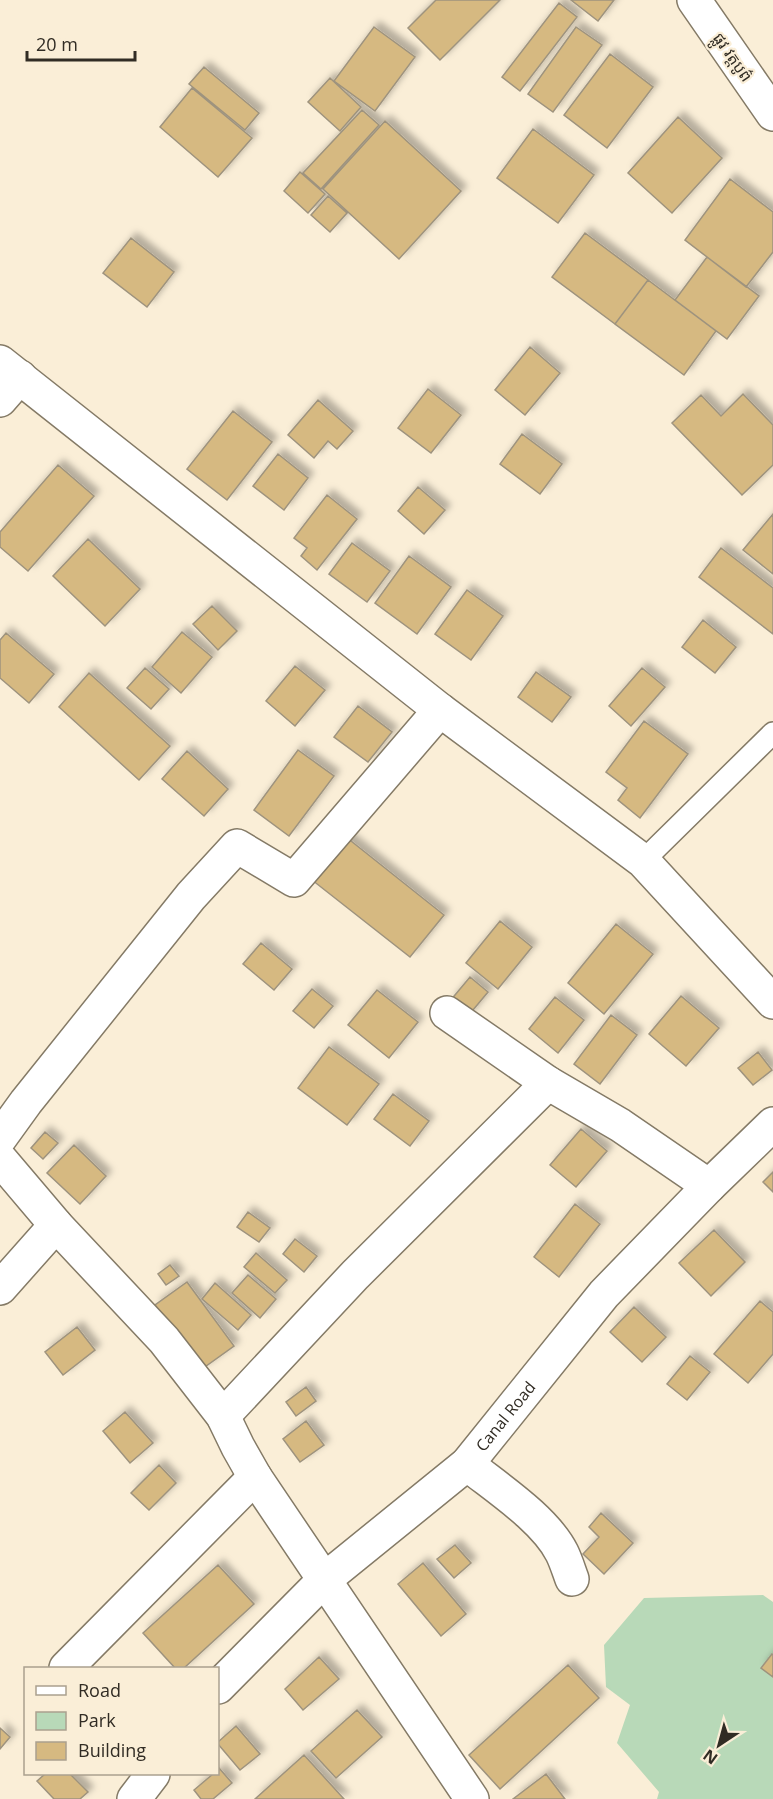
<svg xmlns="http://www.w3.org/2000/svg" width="773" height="1799" font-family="'Open Sans','Noto Sans Khmer',sans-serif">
  <defs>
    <filter id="shadow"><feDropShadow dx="5.5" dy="-5.5" stdDeviation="3" flood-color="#0004"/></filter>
  </defs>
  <rect width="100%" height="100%" fill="#faeed7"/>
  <path fill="#b8d9b8" d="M763 1595 773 1602V1799H657L659 1792 617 1743 630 1705 606 1687 604 1645 644 1598Z"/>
  <path fill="#d6b981" stroke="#9e937e" stroke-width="1.5" filter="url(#shadow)" d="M436 0H500L440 60 408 28Z
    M571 0H614L598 21Z
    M559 3 577 17 520 91 502 77Z
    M374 27 415 57 375 111 334 81Z
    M576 27 602 45 553 112 528 94Z
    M610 54 653 87 607 148 564 115Z
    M204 67 259 113 245 130 189 84Z
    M330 78 361 107 340 131 308 102Z
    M192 88 252 138 218 177 160 127Z
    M362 110 379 125 321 189 303 173Z
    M678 117 722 158 672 213 628 173Z
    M385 121 461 191 399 259 323 189Z
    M533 129 594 175 558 223 497 178Z
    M300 172 325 194 308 213 284 191Z
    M730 179 773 212V252L746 287 685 240Z
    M328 196 347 213 330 232 311 215Z
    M585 233 648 280 615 324 552 277Z
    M131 238 174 272 147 307 103 273Z
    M707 257 759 296 727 339 675 300Z
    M648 280 716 331 684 375 615 324Z
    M530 347 560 373 525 415 495 390Z
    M428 389 461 415 431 453 398 428Z
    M743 394 773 425V465L742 495 672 423 701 395 721 416Z
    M318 400 353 431 337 449 328 441 314 458 288 435Z
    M233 411 272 442 227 500 187 469Z
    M522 434 562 464 540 494 500 464Z
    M278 454 308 478 284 510 253 486Z
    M58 465 94 496 28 571 0 547V532Z
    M418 487 445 510 424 534 398 511Z
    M327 495 357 519 317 570 301 556 307 548 294 538Z
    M773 514V574L743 550Z
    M88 539 140 589 105 626 53 576Z
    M352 543 390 571 367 602 329 574Z
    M721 548 773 588V634L699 577Z
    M409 556 451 587 417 634 375 603Z
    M467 590 503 616 471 660 435 634Z
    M212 606 237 631 218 650 193 624Z
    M703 620 736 647 715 673 682 647Z
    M182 632 212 657 181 693 152 667Z
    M6 633 54 674 29 703 0 678V640Z
    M295 666 325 690 295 726 266 701Z
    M145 668 169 689 151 709 127 688Z
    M642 668 665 687 631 726 609 706Z
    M536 672 571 697 552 722 518 697Z
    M89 673 170 746 139 780 59 707Z
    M358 706 392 732 368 762 334 737Z
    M644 721 688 754 640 818 618 800 627 788 606 772Z
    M298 750 334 776 289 836 254 810Z
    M187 751 228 789 204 816 162 779Z
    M346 837 444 915 410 957 312 880Z
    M500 921 532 947 498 989 466 963Z
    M616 924 653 954 604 1014 568 983Z
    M261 943 292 969 274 990 243 964Z
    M470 977 488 992 468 1016 450 1001Z
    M312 989 333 1006 314 1028 293 1011Z
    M377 990 418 1022 389 1058 348 1025Z
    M681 996 719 1028 686 1066 649 1034Z
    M555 997 584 1020 558 1053 529 1029Z
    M611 1015 637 1035 600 1084 574 1064Z
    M329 1047 379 1084 347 1125 298 1088Z
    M758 1052 772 1070 753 1085 738 1068Z
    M393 1094 429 1121 410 1146 374 1119Z
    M581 1129 607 1151 576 1187 550 1165Z
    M45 1132 58 1143 43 1159 31 1148Z
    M74 1145 106 1176 80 1204 47 1173Z
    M773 1172V1192L763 1182Z
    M575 1204 600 1224 559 1277 534 1257Z
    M248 1212 270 1228 259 1242 237 1227Z
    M714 1230 745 1262 711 1296 679 1263Z
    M295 1239 317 1256 304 1272 283 1254Z
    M256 1253 287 1280 275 1293 244 1267Z
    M170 1265 179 1276 166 1285 158 1274Z
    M248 1275 276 1299 260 1318 232 1293Z
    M187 1282 234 1346 202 1369 155 1305Z
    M215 1283 251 1315 238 1330 202 1299Z
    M760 1301 773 1312V1354L748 1383 714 1354Z
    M634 1307 666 1337 642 1362 610 1332Z
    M77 1327 95 1350 63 1375 45 1352Z
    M690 1356 710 1372 687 1400 667 1384Z
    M306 1387 316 1401 296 1416 286 1402Z
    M125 1412 153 1443 130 1463 103 1431Z
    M306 1421 324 1445 300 1462 283 1439Z
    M159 1465 176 1483 149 1510 131 1493Z
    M601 1513 633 1543 604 1574 583 1554 599 1537 589 1527Z
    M455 1545 471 1563 454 1578 437 1559Z
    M423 1563 466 1614 441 1636 398 1584Z
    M218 1565 254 1604 184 1668H175L143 1633Z
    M772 1654 773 1655V1677L761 1668Z
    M319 1657 339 1679 303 1710 285 1689Z
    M568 1665 599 1698 500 1789 469 1755Z
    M357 1710 382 1737 336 1778 311 1751Z
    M236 1726 260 1754 240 1770 218 1744V1742Z
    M0 1728 10 1737 0 1749Z
    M304 1755 344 1799H255Z
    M219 1768 232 1783 213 1799H201L194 1790 213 1774H218Z
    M45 1774H70L88 1792 80 1799H54L37 1781Z
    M546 1774 565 1799H513Z"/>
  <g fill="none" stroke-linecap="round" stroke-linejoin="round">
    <g stroke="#847a66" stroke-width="24">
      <path id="lane" d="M643 861 773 733"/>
    </g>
    <g stroke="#847a66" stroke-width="36">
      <g id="street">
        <path d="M694 0 773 114"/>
        <path d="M0 362 440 710 643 861 773 1002"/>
        <path d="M0 400 20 377"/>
        <path d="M447 1013 548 1083 620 1125 709 1186"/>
        <path d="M0 1138 26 1102 191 896 237 846 294 880 440 710"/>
        <path d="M0 1159 56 1225 164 1340 223 1416 238 1447 255 1477 472 1799"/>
        <path d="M0 1288 56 1225"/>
        <path d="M223 1416 355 1275 548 1083"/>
        <path d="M467 1464C497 1488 545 1519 562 1553 566 1561 569 1571 572 1579"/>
        <path d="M66 1668 255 1477"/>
        <path id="s1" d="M218 1687 324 1580 467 1464 604 1294 709 1186 773 1124"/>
        <path d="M134 1799 153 1774"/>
      </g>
    </g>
    <use href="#lane" stroke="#fff" stroke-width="21"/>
    <use href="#street" stroke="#fff" stroke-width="33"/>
  </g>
  <g text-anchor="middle" stroke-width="4.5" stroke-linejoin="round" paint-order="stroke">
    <g font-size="16" fill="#312c24" stroke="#faeed7">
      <text transform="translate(733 57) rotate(55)" y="6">ផ្លូវ វត្តបូព៌</text>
      <text dy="6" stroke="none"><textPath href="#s1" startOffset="396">Canal Road</textPath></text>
    </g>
  </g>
  <rect x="24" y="1667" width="195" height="108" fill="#faeed7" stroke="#aaa08f" stroke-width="1.5"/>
  <rect x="36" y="1686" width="30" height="9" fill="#ffffff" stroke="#aaa08f" stroke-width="1.5"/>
  <text x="78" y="1697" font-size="18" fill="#312c24">Road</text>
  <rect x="36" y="1712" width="30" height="18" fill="#b8d9b8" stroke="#aaa08f" stroke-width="1.5"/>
  <text x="78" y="1727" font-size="18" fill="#312c24">Park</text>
  <rect x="36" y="1742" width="30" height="18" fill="#d6b981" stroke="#aaa08f" stroke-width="1.5"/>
  <text x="78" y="1757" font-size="18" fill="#312c24">Building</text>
  <g transform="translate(719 1745) rotate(216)" stroke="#faeed7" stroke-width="4.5" paint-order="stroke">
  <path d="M0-4.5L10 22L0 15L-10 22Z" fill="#312c24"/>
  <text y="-9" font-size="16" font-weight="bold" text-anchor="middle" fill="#312c24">N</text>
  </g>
  <path d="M27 51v9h108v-9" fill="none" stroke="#312c24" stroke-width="3"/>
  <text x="36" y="51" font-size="18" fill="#312c24" stroke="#faeed7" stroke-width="4.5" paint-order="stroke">20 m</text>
</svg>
